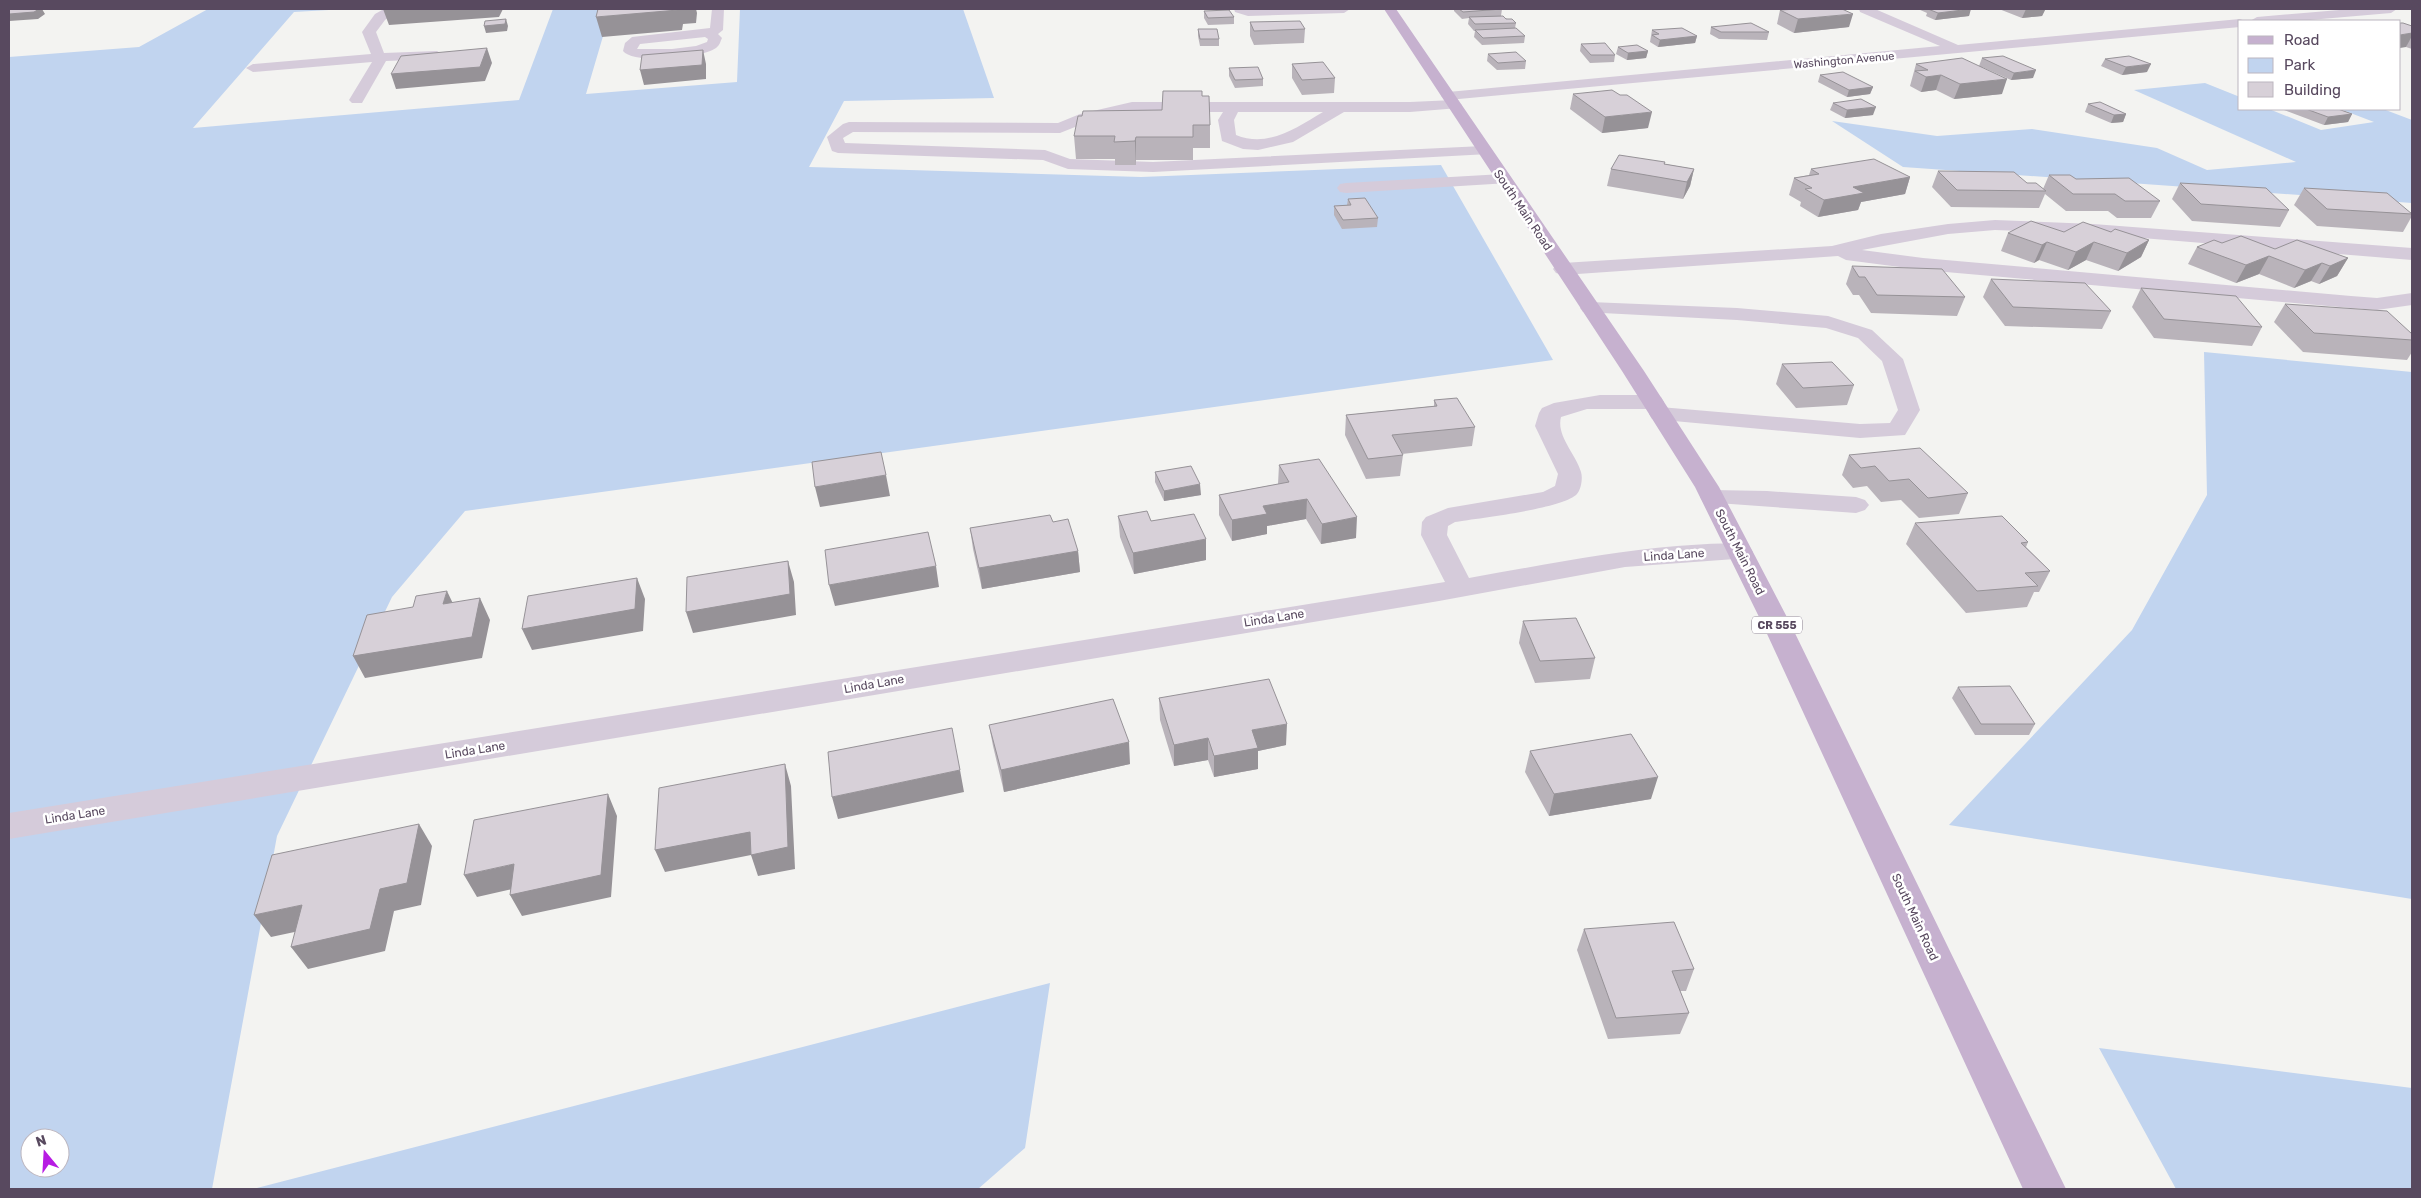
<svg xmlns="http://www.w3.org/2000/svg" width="2421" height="1198" font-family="Rubik,sans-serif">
  <rect width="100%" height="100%" fill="#f3f3f1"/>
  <path fill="#c1d4ef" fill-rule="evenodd" d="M208 9H346L294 12 193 128 519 100 553 9H611L586 94 737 82 740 9H963L994 98 844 101 809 167 1141 177 1441 165 1553 360 465 511 392 597 277 836 212 1189H9V57L139 47ZM30 1138H60V1168H30Z
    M2205 83 2240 97V109H2269L2321 130 2374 122 2340 109H2383L2412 120V203L1903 167 1832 121 1937 136 2032 129 2157 148 2207 170 2296 162 2134 90Z
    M2204 352 2412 372V899L1949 825 2132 630 2207 495Z
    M1050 983 1025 1148 978 1189H253Z
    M2099 1048 2412 1088V1189H2176Z"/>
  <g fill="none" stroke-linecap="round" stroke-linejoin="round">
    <path fill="#d5cbda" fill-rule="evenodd" d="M384 9H399L385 20 376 32 384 53 437 51 444 55 437 59 386 61 362 103H352L349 100 372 62 253 72 246 68 253 64 371 54 362 32 375 14Z
      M712 9H724L723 30 718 34 722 38C720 42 720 45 716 48 702 58 634 65 623 51L625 43 632 37 710 28ZM705 37 708 39 707 42 696 46 672 49H637L640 44Z
      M1234 9H1350L1344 13 1248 16 1235 12Z
      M1859 9H1875L1958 45 2240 19 2245 21H2240V27L1448 100 1441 96 1448 92 1940 46 1860 12Z
      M2351 9H2397L2391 13 2298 21H2250L2257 17Z
      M1454 100 1462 105 1459 108 1410 112H1344L1293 142 1258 150 1243 149 1222 141 1218 120 1223 112H1132L1090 121 1060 133 853 132 843 138 845 143 1045 150 1070 159 1153 162 1483 146 1489 148 1491 151 1489 154 1153 172 1068 169 1043 160 838 153 832 151 827 137 843 124 849 122 1058 123 1080 114 1132 102H1410ZM1238 112H1323C1296 128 1268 148 1236 135L1234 120Z
      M1503 174 1509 175 1512 179 1509 183 1346 193 1340 192 1337 188 1340 184 1346 183Z
      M1995 220 2093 224 2412 248V260L2093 234 1995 230 1948 234 1862 250 1923 258 2351 296 2377 298 2412 293V305L2377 310 2351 308 1923 270 1846 260 1838 256 1563 275 1556 273 1553 269 1556 265 1563 263 1832 246 1881 234 1948 224Z
      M1590 302 1737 308 1828 316 1872 330 1903 359 1920 410 1905 435 1860 438 1652 419 1649 414 1652 409 1660 407 1860 424 1890 423 1898 410 1882 361 1858 338 1826 328 1737 320 1583 312 1580 308 1583 304Z
      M1600 395H1653L1661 397 1664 402 1661 407 1653 409H1587L1561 417C1556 436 1576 454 1581 472 1583 478 1581 490 1577 494 1563 509 1478 518 1455 522L1448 526 1447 535 1469 578C1538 566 1607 552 1677 546 1700 545 1727 541 1749 546L1753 552 1749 558 1625 567 1439 601 9 839V813L1445 582 1421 535 1422 522 1426 517 1448 508 1543 492 1555 486 1558 474 1535 426 1539 413 1542 408 1554 403Z
      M1712 490 1767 491 1856 497 1865 500 1869 505 1865 510 1856 513 1703 502 1700 497 1703 492Z"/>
    <path fill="#c6b1cf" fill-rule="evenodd" d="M1384 9H1396L1644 371 1719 487 1790 623 2066 1189H2023L1762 623 1695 487 1622 371Z"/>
  </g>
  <path fill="#b9b3ba" d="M1454 9H1502L1501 16 1516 23 1515 28 1525 36 1524 43 1482 45 1474 37 1475 31H1474L1468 24 1469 18 1462 19 1454 11Z
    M1918 9H1970L1969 16 1935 20 1926 16 1927 13Z
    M1999 9H2049V10H2045L2042 16 2022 18Z
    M1780 10 1849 27 1794 33 1777 24Z
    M1204 11 1234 17V24L1208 25 1204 18Z
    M1250 22 1305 29 1304 43 1254 45 1250 36Z
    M2412 26V49L2406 47Z
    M1711 27 1769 32 1767 40 1719 39 1710 34Z
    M1198 29 1219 39V46H1200L1198 36Z
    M1652 30 1697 36 1695 43 1658 47 1650 42Z
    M1581 44 1615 55 1614 62 1590 63 1580 51Z
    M1618 47 1648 51 1646 58 1627 60 1616 54Z
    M1488 54 1526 61 1525 69 1497 70 1487 61Z
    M1982 58 2033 78 2011 80 1982 67 2002 94 1954 99 1936 90 1921 92 1910 86 1916 64 1979 66Z
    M2105 59 2147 72 2122 75 2101 66Z
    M1292 64 1335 78 1334 93 1302 95 1292 78Z
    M1229 68 1263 79V86L1235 88 1229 76Z
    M1820 75 1873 87 1870 94 1847 97 1818 82Z
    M1573 94 1648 128 1602 133 1570 109Z
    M1202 96 1210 125V148H1193V160H1136V165H1115V159H1076L1074 136 1162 110Z
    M1833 103 1873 115 1845 118 1830 110Z
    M2088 104 2126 114 2123 122 2111 123 2085 112Z
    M2284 109H2338L2352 114 2348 122 2324 125 2284 110Z
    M1665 162V164L1694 169 1690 186 1683 199 1607 186 1611 169Z
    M1811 169 1910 177 1905 194 1861 202 1858 210 1818 217 1800 206 1801 202 1789 195 1794 178 1809 175Z
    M1938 171 2027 183 2043 189 2049 175 2076 179 2160 201 2151 218H2117L2108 211H2066L2045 194 2039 208 1951 207 1932 187Z
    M2180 183 2289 210 2280 227 2192 221 2172 199Z
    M2304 188 2412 213V216L2403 232 2317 226 2294 205Z
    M1348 199 1378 218 1377 227 1342 229 1334 215V206L1347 205Z
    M2111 232 2149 240 2141 257 2118 271 2086 260 2068 270 2039 260 2034 263 2001 251 2008 233Z
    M2222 243 2275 249 2348 258 2337 276 2319 284 2311 281 2294 288 2259 274 2236 283 2188 264 2197 247Z
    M1852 266 1965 297 1957 316 1871 313 1859 295H1853L1846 284Z
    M1991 279 2111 311 2102 329 2005 326 1983 297Z
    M2141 288 2262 327 2252 346 2154 338 2132 307Z
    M2285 304 2412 334V352L2407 360 2303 352 2274 322Z
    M1782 364 1854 385 1847 405 1796 408 1776 384Z
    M1434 400 1475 427 1472 446 1402 454 1403 455 1400 476 1366 479 1345 435 1346 415 1434 406Z
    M1849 455 1968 493 1959 514 1919 518 1901 500 1881 502 1867 486 1853 488 1842 475Z
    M1279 465 1356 538 1321 544 1306 519 1267 526V534L1232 541 1219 515V495L1278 484Z
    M1155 472 1201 495 1164 501 1155 482Z
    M1118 516 1151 521 1206 560 1134 574 1120 537Z
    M1053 522 1078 551 1080 572 982 589 973 549 970 528Z
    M1915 523 2028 542 2026 547 2050 571 2039 592H2034L2027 607 1966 613 1906 544Z
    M1523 621 1595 658 1590 679 1535 683 1519 643Z
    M1958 687 2035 724 2029 735H1975L1952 698Z
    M1159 698 1286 745 1258 751V769L1214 777 1208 760 1174 766 1160 720Z
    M989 725 1130 764 1004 792 993 746Z
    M1530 751 1651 799 1549 816 1525 772Z
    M1584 929 1694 969 1686 991H1680L1689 1013 1680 1034 1608 1039 1577 950Z"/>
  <path fill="#969297" d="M39 9H42L45 14 38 19 9 21V14Z
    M383 9H503L499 17 389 25Z
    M678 9H696L697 13 696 23 683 24 682 30 602 37 596 17Z
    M1971 9 1969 16 1935 20 1938 13Z
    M2026 9H2049V10H2045L2042 16 2022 18Z
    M1853 14 1849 27 1794 33 1798 19Z
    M506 19 508 26 507 31 486 33 484 26Z
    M2412 33V36L2406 47 2400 48V35Z
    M1697 36 1695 43 1658 47 1660 40Z
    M487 48 492 63 485 81 396 89 391 74Z
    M703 50 706 64V79L644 85 640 70Z
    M1648 51 1646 58 1627 60 1628 53Z
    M2151 64 2147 72 2122 75 2126 67Z
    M2036 70 2033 78 2011 80 2014 73Z
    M1941 75 1936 90 1921 92 1926 77Z
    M2007 79 2002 94 1954 99 1960 84Z
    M1873 87 1870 94 1847 97 1849 90Z
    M1876 107 1873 115 1845 118 1847 110Z
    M1652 112 1648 128 1602 133 1605 117Z
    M2126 114 2123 122 2111 123 2114 115Z
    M2352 114 2348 122 2324 125 2328 117Z
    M1136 137V165L1135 141Z
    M1694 169 1690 186 1683 199 1687 182Z
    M1910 177 1905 194 1861 202 1858 210 1818 217 1824 200 1853 187Z
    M2149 240 2141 257 2118 271 2127 253Z
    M2047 242 2039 260 2034 263 2042 245Z
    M2094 242 2086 260 2068 270 2076 252Z
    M2269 256 2259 274 2236 283 2246 265Z
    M2348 258 2337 276 2319 284 2330 266Z
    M2322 263 2311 281 2294 288 2305 270Z
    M886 475 890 496 820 507 815 487Z
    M1200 484 1201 495 1164 501V491Z
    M1307 499 1306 519 1267 526V534L1232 541V520L1263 506Z
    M1357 517 1356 538 1321 544 1322 524Z
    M1206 539V560L1134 574 1133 553Z
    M1078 551 1080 572 982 589 979 568Z
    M788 561 794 582 796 615 693 633 686 612Z
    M936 566 939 587 835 606 829 585Z
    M637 578 645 599 643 631 532 650 522 629Z
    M447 591 457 612 443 604Z
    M480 598 490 620 482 658 365 678 353 656Z
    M1287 724 1286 745 1258 751V769L1214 777V756L1252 730Z
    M1208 738V760L1174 766V745Z
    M1129 742 1130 764 1004 792 1001 770Z
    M785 764 791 786 795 869 758 876 751 855 665 872 655 850Z
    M960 770 964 792 838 819 832 797Z
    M1658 777 1651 799 1549 816 1554 794Z
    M608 794 617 816 611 897 522 916 510 895Z
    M419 824 432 846 421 905 394 911 385 951 308 969 291 947 380 889Z
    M514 864 526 886 477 897 464 875Z
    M302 905 318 927 271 937 254 915Z"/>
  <path fill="#d7d0d8" stroke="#969297" d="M11 9H39L34 12 9 14V11Z
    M598 9H678V10L596 17Z
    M1459 9H1502L1463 12Z
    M1798 9H1842L1853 14 1798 19 1780 10Z
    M1928 9H1971L1938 13Z
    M1229 10 1234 17 1208 18 1204 11Z
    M1503 16 1506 19H1512L1516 23 1475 24 1469 17Z
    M506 19 505 24 484 26 485 21Z
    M1300 21 1305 29 1254 31 1250 22Z
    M1751 23 1769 32H1721L1711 27Z
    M2400 23H2403L2412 26V33L2400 35Z
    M1516 28 1525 36 1483 38 1475 30Z
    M1682 28 1697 36 1660 40 1652 35 1659 34 1652 30Z
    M1198 29H1217L1219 39H1200Z
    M1605 43 1615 55H1591L1581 44Z
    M1637 45 1648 51 1628 53 1618 47Z
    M487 48 480 67 391 74 401 56Z
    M703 50 702 65 640 70 642 55Z
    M1516 52 1526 61 1498 63 1488 54Z
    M2003 56 2036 70 2014 73 1982 58Z
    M2129 56 2151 64 2126 67 2105 59Z
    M1962 58 2007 79 1960 84 1941 75 1926 77 1915 71 1928 70 1916 64Z
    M1323 62 1335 78 1302 80 1292 64Z
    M1258 67 1263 79 1235 80 1229 68Z
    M1843 72 1873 87 1849 90 1820 75Z
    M1612 90 1620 95H1627L1652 112 1605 117 1573 94Z
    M1163 91H1202V96H1209L1210 125H1193V137H1136L1135 141 1114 142 1115 136H1074L1078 116H1082L1083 111 1162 110Z
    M1861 99 1876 107 1847 110 1833 103Z
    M2100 102 2126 114 2114 115 2088 104Z
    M2306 109H2338L2352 114 2328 117Z
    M1619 155 1665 162 1664 164 1694 169 1687 182 1611 169Z
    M1874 159 1910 177 1853 187 1864 193 1824 200 1805 189 1812 188 1794 178 1819 174 1811 169Z
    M1938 171 2014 172 2027 183H2036L2046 191 1957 190Z
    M2049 175H2070L2076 179 2129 178 2160 201H2125L2115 194H2073Z
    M2180 183 2266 188 2289 210 2201 204Z
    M2304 188 2387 193 2412 214 2327 209Z
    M1365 198 1378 218 1343 220 1334 206 1351 205 1348 199Z
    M2031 221 2064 232 2083 222 2111 232 2115 229 2149 240 2127 253 2094 242 2076 252 2047 242 2042 245 2008 233Z
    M2241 236 2275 249 2297 240 2348 258 2330 266 2322 263 2305 270 2269 256 2246 265 2197 247 2214 240 2222 243Z
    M1852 266 1942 269 1965 297 1877 295 1865 277H1859Z
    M1991 279 2085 283 2111 311 2013 307Z
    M2141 288 2236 296 2262 327 2164 319Z
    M2285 304 2387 311 2412 334V340L2314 333Z
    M1832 362 1854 385 1803 388 1782 364Z
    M1457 398 1475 427 1392 435 1403 455 1368 459 1346 415 1437 406 1434 400Z
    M1920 448 1968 493 1928 498 1909 479 1889 481 1875 466 1861 468 1849 455Z
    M881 452 886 475 815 487 812 462Z
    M1319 459 1357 517 1322 524 1307 499 1263 506 1267 514 1232 520 1219 495 1289 482 1279 465Z
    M1191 466 1200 484 1164 491 1155 472Z
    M1147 511 1151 521 1194 514 1206 539 1133 553 1118 516Z
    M1050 515 1053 522 1068 519 1078 551 979 568 970 528Z
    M2002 516 2028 542 2021 543 2050 571 2025 573 2038 586 1977 591 1915 523Z
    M928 532 936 566 829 585 825 550Z
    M788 561 790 594 686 612 687 577Z
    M637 578 635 609 522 629 528 596Z
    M447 591 443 604 480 598 472 637 353 656 367 615 413 607 416 596Z
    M1576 618 1595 658 1540 661 1523 621Z
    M1269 679 1287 724 1252 730 1258 748 1214 756 1208 738 1174 745 1159 698Z
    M2010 686 2035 724H1981L1958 687Z
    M1113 699 1129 742 1001 770 989 725Z
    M952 728 960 770 832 797 828 752Z
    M1631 734 1658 777 1554 794 1530 751Z
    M785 764 788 847 751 855 750 832 655 850 659 788Z
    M608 794 601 875 510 895 514 864 464 875 474 820Z
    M419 824 407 883 380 889 370 929 291 947 302 905 254 915 272 855Z
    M1674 922 1694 969 1672 971 1689 1013 1616 1018 1584 929Z"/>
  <g text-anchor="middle" stroke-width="5" stroke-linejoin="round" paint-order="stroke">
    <g font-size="11" fill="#58495f" stroke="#fff">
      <text transform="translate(1844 60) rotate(-5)" y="4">Washington Avenue</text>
    </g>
    <rect fill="#fff" stroke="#8a808f" stroke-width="1" x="1752" y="616.5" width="50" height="17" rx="4"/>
    <g font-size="11" font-weight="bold" fill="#58495f">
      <text x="1777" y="629">CR 555</text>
    </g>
    <g font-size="12" fill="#58495f" stroke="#fff">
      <text transform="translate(1523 210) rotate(56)" y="4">South Main Road</text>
      <text transform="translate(1740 552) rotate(63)" y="4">South Main Road</text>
      <text transform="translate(1674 555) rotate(-4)" y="4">Linda Lane</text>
      <text transform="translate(1274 618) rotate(-9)" y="4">Linda Lane</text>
      <text transform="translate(874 684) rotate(-10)" y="4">Linda Lane</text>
      <text transform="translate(475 750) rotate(-9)" y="4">Linda Lane</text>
      <text transform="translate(75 815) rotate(-9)" y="4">Linda Lane</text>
      <text transform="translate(1915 917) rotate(65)" y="4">South Main Road</text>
    </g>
  </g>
  <rect width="2421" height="1198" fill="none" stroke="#58495f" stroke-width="20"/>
  <rect x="2238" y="20" width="162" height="90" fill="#ffffff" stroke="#bcb6bf"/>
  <rect x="2248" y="36" width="25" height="8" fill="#c6b1cf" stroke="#bcb6bf"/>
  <text x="2284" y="45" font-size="15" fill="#58495f">Road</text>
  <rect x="2248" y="58" width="25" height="15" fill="#c1d4ef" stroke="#bcb6bf"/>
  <text x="2284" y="70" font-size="15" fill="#58495f">Park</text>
  <rect x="2248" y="82" width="25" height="15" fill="#d7d0d8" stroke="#bcb6bf"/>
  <text x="2284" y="95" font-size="15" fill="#58495f">Building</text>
  <g transform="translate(45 1153) rotate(342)"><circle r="24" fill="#ffffff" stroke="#bcb6bf"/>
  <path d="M0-4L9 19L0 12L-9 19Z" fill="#b71be3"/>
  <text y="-8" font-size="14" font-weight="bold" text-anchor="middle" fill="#58495f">N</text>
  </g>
</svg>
